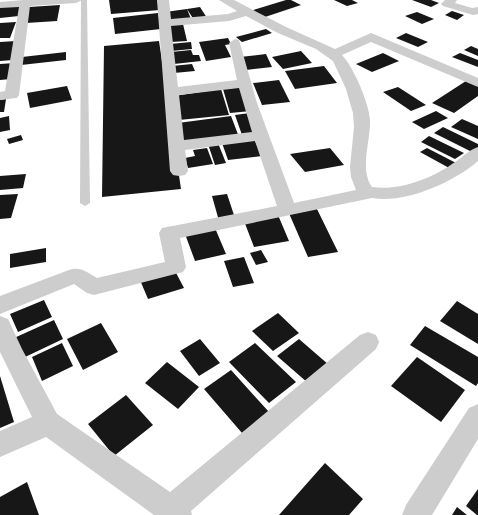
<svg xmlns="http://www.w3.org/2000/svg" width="478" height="515" font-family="'Roboto Condensed',sans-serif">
  <rect width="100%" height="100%" fill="#fff"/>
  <path fill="#171717" d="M109 0H157L160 10 111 14Z
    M286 0H291L301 5 262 18 250 11Z
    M334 0H352L358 3 347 6Z
    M412 0H431L439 3 431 7Z
    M20 4 19 16 0 18V6Z
    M60 5 57 21 26 23 29 7Z
    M200 7 207 18 194 20 187 9Z
    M187 9 191 19 168 22 165 12Z
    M452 11 464 15 457 20 445 15Z
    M417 12 434 19 422 24 405 16Z
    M158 13 161 29 115 34 113 18Z
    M16 22 10 38H0V23Z
    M183 24 187 41 171 42 168 25Z
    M266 29 272 33 242 42 236 37Z
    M406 33 428 42 418 47 396 38Z
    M228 38 231 44 225 45 228 51 206 54 228 51 231 57 206 61 199 42Z
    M16 41 13 60 0 61V42Z
    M159 41 181 189 102 197 104 46Z
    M191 42 192 49 171 51 170 44Z
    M471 46 478 49V56L464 50Z
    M191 50 193 55H199L201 61 174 64 171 52Z
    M301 51 312 63 283 69 272 57Z
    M66 52V60L21 65 22 57Z
    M383 53 399 61 372 72 356 64Z
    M460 53 478 60V67L452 57Z
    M266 54 272 67 246 70 240 57Z
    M15 63 11 79 0 80V64Z
    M192 64 195 71 174 73 172 66Z
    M324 66 337 83 295 89 285 71Z
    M279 80 290 102 262 105 253 83Z
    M466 81 478 86V96L454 113 432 103Z
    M67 86 72 100 30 108 27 93Z
    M243 87 251 111 230 113 223 89Z
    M398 87 426 105 411 111 383 92Z
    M221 89 229 115 179 120 174 96Z
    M6 99 4 112H0V100Z
    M436 111 448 118 424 129 412 122Z
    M250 113 258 133 242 135 235 115Z
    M9 116 10 130 0 132V118Z
    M231 116 239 137 184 144 178 123Z
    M462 119 478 126V139L451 127Z
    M443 127 478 144V148L472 152 434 133Z
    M21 135 23 140 9 144 7 139Z
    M429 136 464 153 455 159 421 142Z
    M254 139 262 156 228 160 222 143Z
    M218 143 226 163 215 165 208 144Z
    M207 148 213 164 188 168 185 158 195 156 193 150Z
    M330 148 344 165 305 172 290 154Z
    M427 148 458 164 451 169 420 152Z
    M26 174 23 188 0 190V176Z
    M18 194 11 218 0 219V195Z
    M227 194 235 218 219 221 212 196Z
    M316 207 338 252 308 257 288 211Z
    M278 215 289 241 254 247 244 221Z
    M215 228 226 254 195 261 185 234Z
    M46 248V262L10 268V254Z
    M261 250 268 262 256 265 250 253Z
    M244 257 254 283 233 287 224 261Z
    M174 269 184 288 148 299 140 280Z
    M44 300 52 317 18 332 10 314Z
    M457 301 478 314V344L440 321Z
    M278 313 299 333 273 351 252 331Z
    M54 320 63 339 23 358 14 338Z
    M101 323 118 352 83 370 67 339Z
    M425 326 478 357V383L476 386 410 345Z
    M200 339 220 363 199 376 180 351Z
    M299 339 329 365 308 383 277 356Z
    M62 343 73 366 42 381 32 357Z
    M255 343 296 382 269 403 229 362Z
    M417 357 465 390 441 422 391 386Z
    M167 362 199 387 178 409 145 383Z
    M231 370 269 412 242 433 204 389Z
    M0 376 14 422 0 428Z
    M126 395 153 425 114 456 88 424Z
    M325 463 363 499 349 515H279Z
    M27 482 39 515H0V497Z
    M478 489V515H477L466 506Z
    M457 507 467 515H452Z"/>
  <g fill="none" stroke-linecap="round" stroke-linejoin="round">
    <path fill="#cdcdcd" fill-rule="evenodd" d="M81 0H87L90 203 85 206 80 203Z"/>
    <path fill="#cdcdcd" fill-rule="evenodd" d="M23 0H82L76 3 30 6 19 95 17 98 0 100V92L5 91 19 7 0 8V2Z
      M157 0H169L171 19 228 14 237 11 219 0H234L286 27 335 49 371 33 478 78V87L371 42 342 55C354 68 369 103 370 120 371 140 359 169 372 187 398 191 431 179 452 164 461 159 468 150 478 147V161C454 182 405 204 372 198L180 238 186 267 183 272 94 295 87 293 74 284 0 314V296L69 270C80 266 87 272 97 278L165 262 159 233 162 228 277 206 255 141 185 150 188 171 185 175 179 176 173 175 170 171ZM246 16 278 33 316 49 333 61 346 89 353 113 354 127 350 167 351 177 356 190 294 203 257 103 239 40 235 39 229 43 237 80 178 87 171 26 229 21ZM239 88 252 132 184 140 179 95Z
      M445 0H457L455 3 472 8 478 7V14L473 15 443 6 441 4Z
      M0 316 8 319 22 349 57 414 170 492 360 335 368 332 376 335 379 342 376 349 191 511 192 515H154L46 437 0 457V431L32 417 0 352Z
      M478 404V439L432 515H402L406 505 469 408Z"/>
  </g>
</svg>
